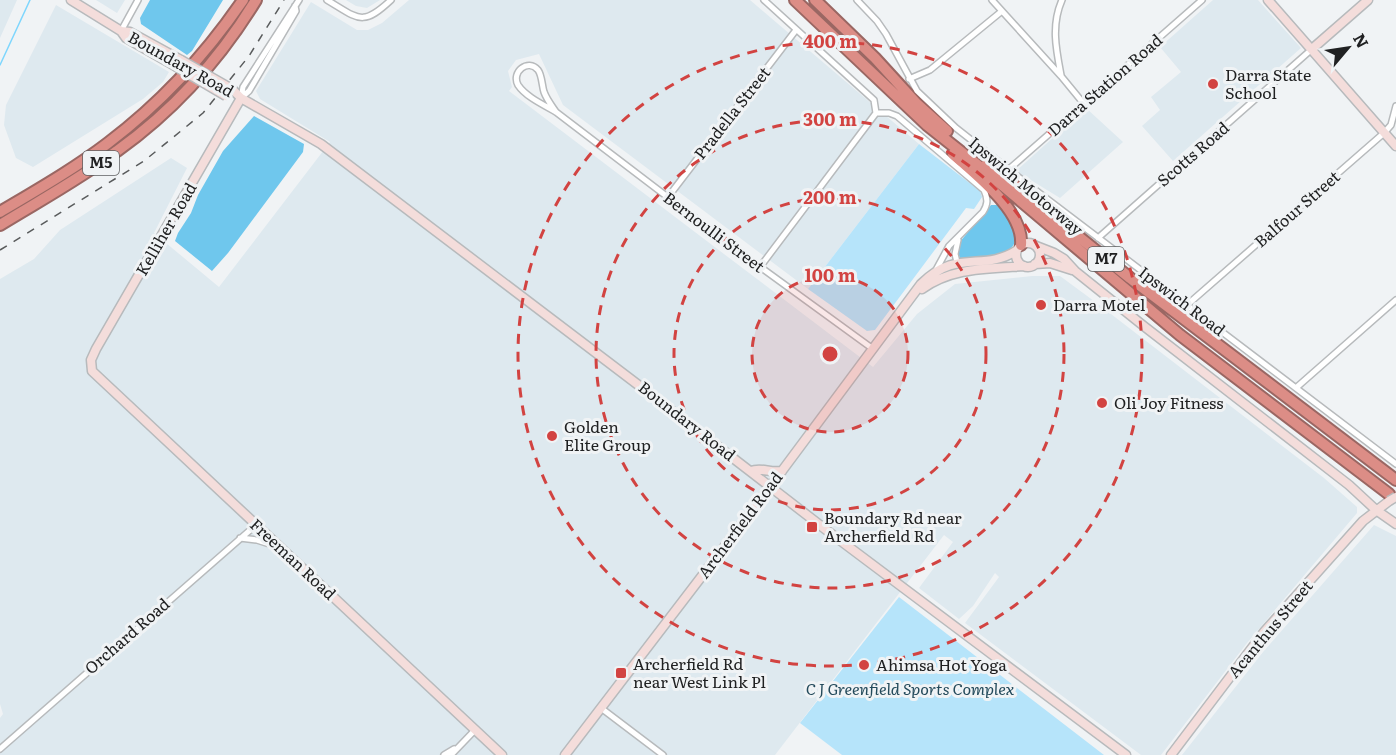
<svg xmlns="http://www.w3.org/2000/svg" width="1396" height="755" font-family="Literata,serif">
  <rect width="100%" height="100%" fill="#f0f3f5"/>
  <path fill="#dee9ef" d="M0 0H17L0 38Z
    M96 0H125L117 13Z
    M346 0H380L367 8 356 6Z
    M409 0H750L919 144 808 289 563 105 539 54 516 60 508 71 512 87 509 91 873 367 917 314 955 284 1032 276H1060L1098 304 1324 478 1357 507V513L1247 643 1161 755H1141L965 623 999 577 995 573 973 606 959 619 919 588 953 542 944 535 775 755H0V718L3 714 0 704V279L34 259 60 230 171 158 187 168 154 233 219 287 330 142 260 99 256 91 311 2 357 30H368L382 23Z
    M1213 0H1258L1301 48 1173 161 1142 126 1160 110 1151 97 1181 72 1160 47Z
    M56 5 169 72 163 82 143 99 33 167 16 158 4 125 6 105Z
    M1086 108 1123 142 1060 198 1016 171Z
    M1374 525 1396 536V755H1182L1263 652Z"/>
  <path fill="#b6e4fa" d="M919 144 980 191 982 197 974 209 966 208 875 330 867 331 808 289Z
    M899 597 1104 755H842L800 723Z"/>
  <path fill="#6fc7ed" d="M150 0H223L192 51 187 55 141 24 140 18Z
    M254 116 304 144 303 152 228 253 212 271 175 241 178 233 191 213 198 195 223 151Z
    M991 205H998C1037 252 1004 257 960 258L957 251 958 244Z"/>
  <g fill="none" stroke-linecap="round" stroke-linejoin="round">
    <path stroke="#7ed6fd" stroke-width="1.5" d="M0 65 30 0"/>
    <g stroke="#b7babc" stroke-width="8">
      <path id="street" d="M327 0C359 19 362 27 391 0
        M764 0 874 100 876 113
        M857 0 877 21 886 34 917 91 956 128 1026 183 1396 464
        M992 0 1061 76 1084 104
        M121 31 138 0
        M1061 75C1056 49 1051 25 1062 0
        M909 79 930 70 1002 11
        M241 98 243 87 299 0
        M241 98 249 91 296 11 295 6
        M556 112C552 106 547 100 544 92 542 86 542 75 538 70 528 58 511 72 518 85 526 97 544 105 556 112L741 253 873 349
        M876 113H889L897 116 984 190C988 199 988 204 983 212L949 246 936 270
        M1008 170 1202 0
        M668 197 796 30
        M1098 238 1312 49
        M958 240 955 254 957 262 960 264
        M760 267 876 113
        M1187 305 1384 133 1391 125 1396 106
        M1297 387 1396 300
        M240 538 257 540 279 547
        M601 708 663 755
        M0 749 256 525
        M444 755 454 749
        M451 755 475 730"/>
    </g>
    <g stroke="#b7babc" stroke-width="11">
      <path id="secondary" d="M71 0 121 31 126 38 175 66
        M1268 0 1396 146
        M121 31 130 32 181 60
        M1312 49 1368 0
        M232 89 241 98 321 144 637 384 825 529 1126 755
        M241 98 96 349 91 360 92 371 502 755
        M1016 255a12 12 0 1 1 24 0a12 12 0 1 1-24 0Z
        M1036 246 1054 253 1064 259 1075 271 1145 327 1349 485 1376 510 1396 524
        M1035 264 1050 263 1072 270
        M922 289C953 267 988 269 1024 266
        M751 471C761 467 770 473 782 471
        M565 755 770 487 921 284C957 248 982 272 1016 251
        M1171 755 1264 632 1363 521 1389 501"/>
    </g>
    <g stroke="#9a6763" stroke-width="14">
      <path id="highway" d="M795 0 927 125 990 175 1180 335 1389 494
        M815 0 875 58 917 104 947 131
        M953 154C976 175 1024 211 1021 245
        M987 163 1130 278 1396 480
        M0 212C37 190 74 169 108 143 161 103 206 54 243 0
        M0 225C39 201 80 179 117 151 173 111 220 59 256 0"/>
    </g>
    <use href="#street" stroke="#fff" stroke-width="5"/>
    <use href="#secondary" stroke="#f4dddb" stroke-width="8"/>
    <use href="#highway" stroke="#dc8d86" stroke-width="10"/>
    <path stroke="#595b5c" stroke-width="1.5" stroke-dasharray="8 8" stroke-linecap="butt" d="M0 250 144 161 203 113 249 56 284 0"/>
    <g stroke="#b7babc" stroke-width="11" stroke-linecap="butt">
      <path id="secondary-bridge" d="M181 60 232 89
        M175 66 226 96
        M1389 501 1396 497"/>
    </g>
    <use href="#secondary-bridge" stroke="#f4dddb" stroke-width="8"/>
  </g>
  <circle cx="830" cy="354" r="78" fill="#d24341" fill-opacity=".12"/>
  <g fill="none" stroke="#d24341" stroke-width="3" stroke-dasharray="10 8">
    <circle cx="830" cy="354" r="78"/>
    <circle cx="830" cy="354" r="156"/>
    <circle cx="830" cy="354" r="234"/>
    <circle cx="830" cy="354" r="312"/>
  </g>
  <g fill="#d24341" stroke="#f0f3f5" stroke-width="2">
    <circle cx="1213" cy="84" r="6"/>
    <circle cx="1041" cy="305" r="6"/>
    <circle cx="1102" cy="403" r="6"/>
    <circle cx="552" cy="436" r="6"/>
    <rect x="806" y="521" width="12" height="12" rx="3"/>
    <circle cx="864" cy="665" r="6"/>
    <rect x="615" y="667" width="12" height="12" rx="3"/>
  </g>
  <g text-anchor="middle" stroke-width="6" stroke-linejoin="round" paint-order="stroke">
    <g fill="#f0f3f5" stroke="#5e6061" stroke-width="1.5">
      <rect x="83" y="151" width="36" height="24" rx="4.5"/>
      <rect x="1088" y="247" width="36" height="24" rx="4.5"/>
    </g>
    <g font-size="15" font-weight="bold" fill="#202122">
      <text x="101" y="168">M5</text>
      <text x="1106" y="264">M7</text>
    </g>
    <g font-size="16" fill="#202122" stroke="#f0f3f5">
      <text transform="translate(181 64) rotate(29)" y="6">Boundary Road</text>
      <text transform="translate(1105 85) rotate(-41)" y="6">Darra Station Road</text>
      <text transform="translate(732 113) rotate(-52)" y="6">Pradella Street</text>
      <text transform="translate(1193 154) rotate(-41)" y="6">Scotts Road</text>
      <text transform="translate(1026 186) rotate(40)" y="6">Ipswich Motorway</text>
      <text transform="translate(1297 209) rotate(-41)" y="6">Balfour Street</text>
      <text transform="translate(166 229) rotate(-60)" y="6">Kelliher Road</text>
      <text transform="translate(714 232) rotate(37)" y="6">Bernoulli Street</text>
      <text transform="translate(1182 301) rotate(37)" y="6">Ipswich Road</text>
      <text transform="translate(687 421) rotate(38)" y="6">Boundary Road</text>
      <text transform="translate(740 525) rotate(-53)" y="6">Archerfield Road</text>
      <text transform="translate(293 559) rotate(43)" y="6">Freeman Road</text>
      <text transform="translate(1270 629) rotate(-50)" y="6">Acanthus Street</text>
      <text transform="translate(127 636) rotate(-41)" y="6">Orchard Road</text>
    </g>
    <g font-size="16" fill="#202122" stroke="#f0f3f5" text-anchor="start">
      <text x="1225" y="81">Darra State<tspan x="1225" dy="18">School</tspan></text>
      <text x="1053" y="311">Darra Motel</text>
      <text x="1114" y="409">Oli Joy Fitness</text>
      <text x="564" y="433">Golden<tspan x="564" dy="18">Elite Group</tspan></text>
      <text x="824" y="524">Boundary Rd near<tspan x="824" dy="18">Archerfield Rd</tspan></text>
      <text x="633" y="670">Archerfield Rd<tspan x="633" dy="18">near West Link Pl</tspan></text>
      <text x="876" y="671">Ahimsa Hot Yoga</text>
    </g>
    <g font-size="16" font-style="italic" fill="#234a5b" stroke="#f0f3f5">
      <text x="910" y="695">C J Greenfield Sports Complex</text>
    </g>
  </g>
  <circle cx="830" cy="354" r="9" fill="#d24341" stroke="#f0f3f5" stroke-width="3"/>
  <g font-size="18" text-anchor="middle" font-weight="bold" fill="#d24341" stroke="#f0f3f5" stroke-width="6" stroke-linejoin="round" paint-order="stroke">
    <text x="830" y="48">400 m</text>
    <text x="830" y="126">300 m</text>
    <text x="830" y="204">200 m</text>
    <text x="830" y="282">100 m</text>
  </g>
  <g transform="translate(1348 48) rotate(61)" stroke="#f0f3f5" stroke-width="4.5" paint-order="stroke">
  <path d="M0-4.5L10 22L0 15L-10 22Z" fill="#202122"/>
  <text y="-9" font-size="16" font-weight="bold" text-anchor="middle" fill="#202122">N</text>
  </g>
</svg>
